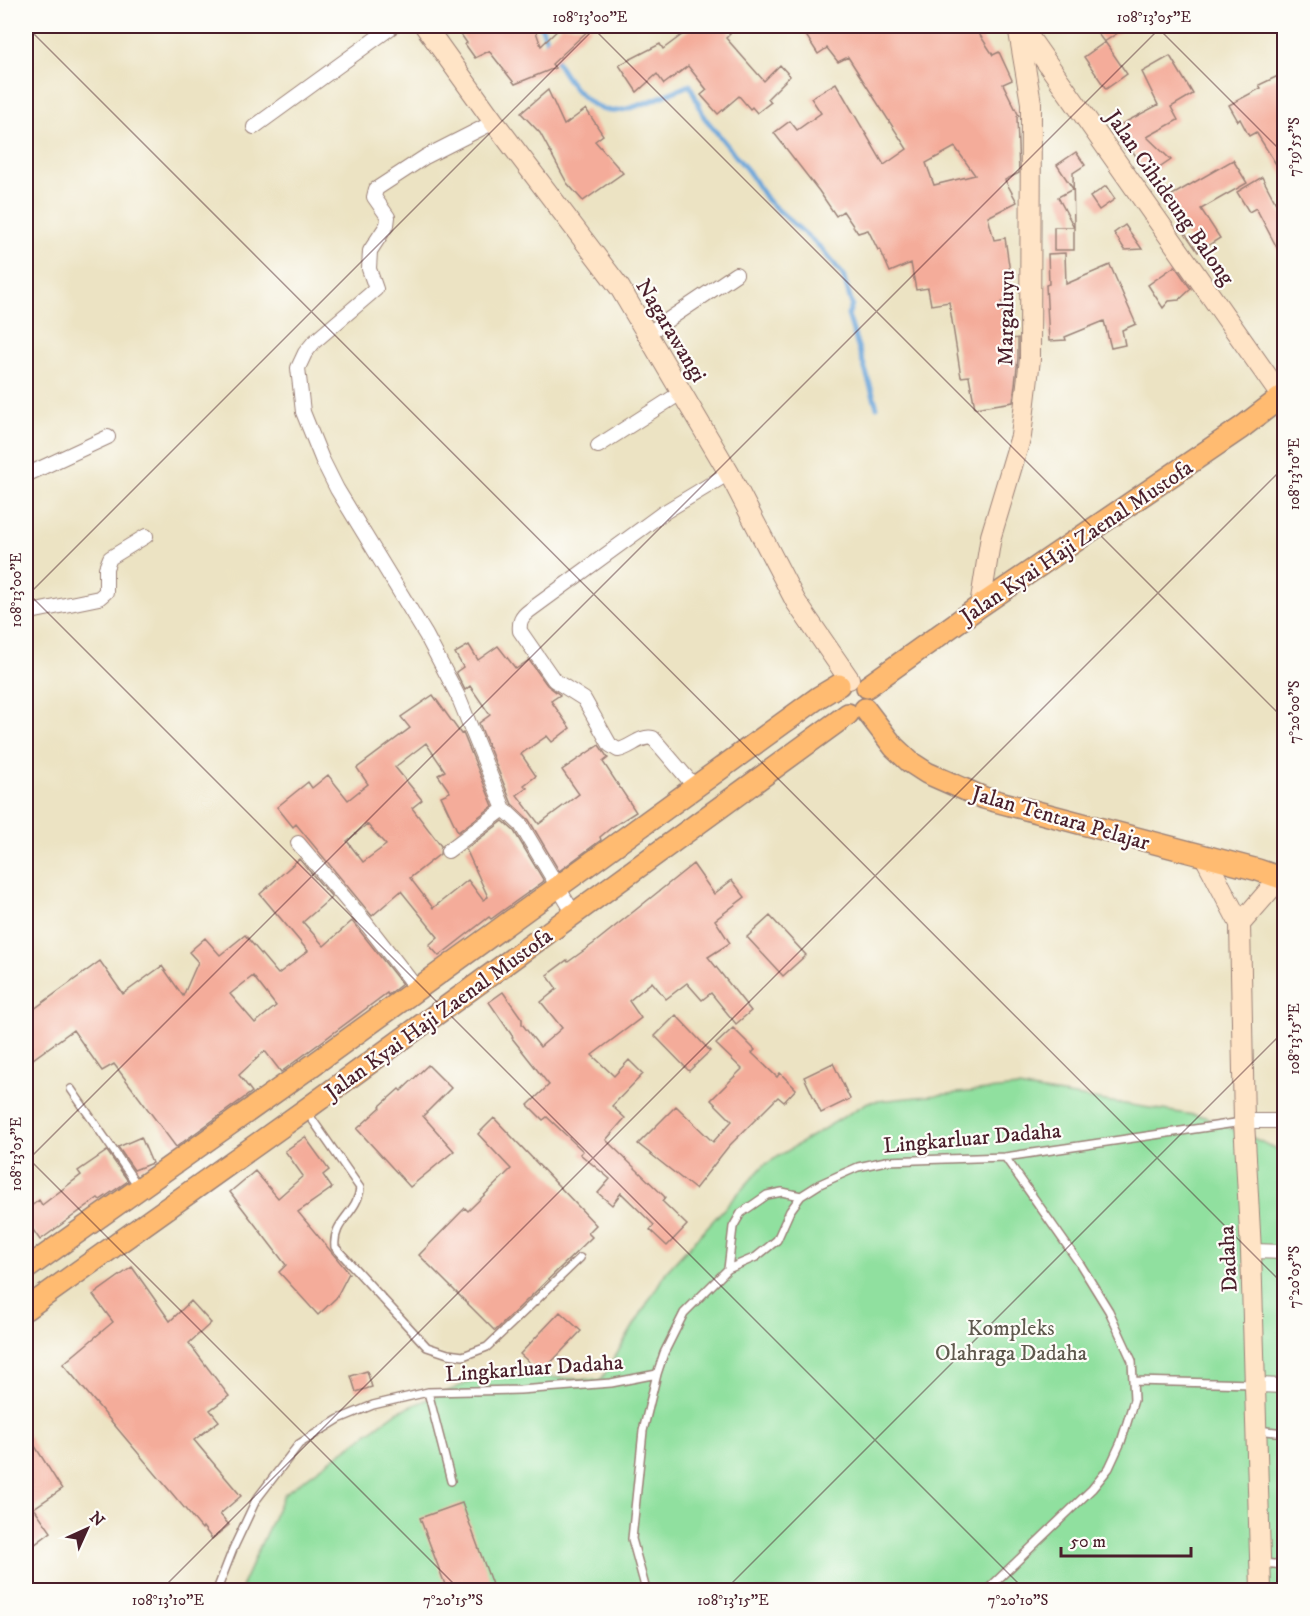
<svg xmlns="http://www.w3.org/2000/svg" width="1310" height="1616" font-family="'IM FELL DW Pica',serif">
  <rect width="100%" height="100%" fill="#fdfcf7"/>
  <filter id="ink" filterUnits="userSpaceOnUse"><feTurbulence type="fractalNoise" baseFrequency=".0167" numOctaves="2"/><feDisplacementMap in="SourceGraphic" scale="12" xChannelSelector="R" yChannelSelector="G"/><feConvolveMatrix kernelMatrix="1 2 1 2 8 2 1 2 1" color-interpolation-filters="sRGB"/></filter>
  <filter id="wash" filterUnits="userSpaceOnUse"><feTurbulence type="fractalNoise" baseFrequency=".008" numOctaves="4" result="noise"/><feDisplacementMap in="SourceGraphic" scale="24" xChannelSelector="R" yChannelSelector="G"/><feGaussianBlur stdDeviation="1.35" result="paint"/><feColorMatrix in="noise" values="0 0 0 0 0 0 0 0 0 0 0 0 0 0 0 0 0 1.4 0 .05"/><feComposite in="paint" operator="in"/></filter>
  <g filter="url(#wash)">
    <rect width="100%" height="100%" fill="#ece3c3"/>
    <path fill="#90e09f" stroke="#6d8065" stroke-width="1.5" d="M1018 1087 1206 1117 1284 1152V1590H242L243 1583 284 1494 397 1412 489 1374 601 1380 666 1272 764 1165 868 1102Z"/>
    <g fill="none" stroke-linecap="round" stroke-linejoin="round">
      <path stroke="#69a5da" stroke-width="5" d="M541 26 549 46
        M553 55C565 77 583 107 611 111 628 113 671 92 690 85L704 117 748 171 767 200 821 248 843 275 852 305 848 315 877 407"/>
    </g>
    <g id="blocks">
      <path fill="#f4ac9a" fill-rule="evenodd" d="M455 26H534L541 46 562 26H593L552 64 555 68 515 84 489 51 475 58 465 44 467 43Z
        M694 26H724L730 34 726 38 764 81 780 65 790 76 768 98 771 102 757 113 752 107 750 109 739 96 718 114 701 95 707 90 688 66 664 84 657 74 637 92 619 65 660 44 663 49Z
        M800 26H974L993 55 999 52 1012 80 1003 84 1019 116 1017 117 1019 173 1005 180 1017 202 988 217 994 240 1005 238 1010 272 1012 301 1002 302 1005 340 1018 338V358L1013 402 975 408 969 376 961 377 949 302 931 305 928 288 916 290 911 263 890 272 880 249 878 250 868 230 858 233 843 211 836 216 819 191 774 133 790 121 797 130 821 113 811 98 836 83 884 165 907 149 848 57 838 62 827 48 818 54ZM955 147 975 175 934 185 926 163Z
        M1092 26H1128L1104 42Z
        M1105 42 1127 74 1106 89 1084 57Z
        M1170 56 1193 94 1171 107 1178 120 1147 137 1171 160 1149 175 1129 146 1125 149 1114 128 1158 105 1142 72Z
        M1278 76 1284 89V177L1256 132 1249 136 1240 119 1238 121 1229 105 1261 88 1259 85Z
        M548 90 564 125 586 109 603 135 595 141 623 173 583 201 567 183 540 133 521 113Z
        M1076 152 1085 165 1073 173 1074 227 1058 197 1073 189 1057 165Z
        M1233 160 1247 183 1201 209 1220 238 1198 252 1181 227 1185 225 1167 198Z
        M1262 177 1284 219V261L1256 208 1249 212 1237 192Z
        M1106 186 1115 199 1099 210 1090 197Z
        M1125 225 1142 249 1125 250 1114 233Z
        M1054 227H1074V250H1054Z
        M1065 253 1066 284 1110 265 1136 324 1122 330 1125 345 1111 348 1104 321 1065 337 1066 340 1049 341 1046 285 1049 284 1048 254Z
        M1175 266 1191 289 1179 300 1169 301 1163 308 1148 285Z
        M469 645 478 660 498 646 516 669 529 660 547 685 560 695 551 701 570 728 552 742 547 736 521 754 536 776 524 785 527 788 517 795 539 824 579 794 562 770 599 745 608 758 603 762 636 812 612 827 600 837 601 840 559 871 529 820 512 804 479 723 490 715 470 686 465 690 456 672 463 667 455 653Z
        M433 695 461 734 463 733 493 806 458 832 441 796 450 792 438 775 445 771 426 743 395 767 422 800 412 808 441 846 440 854 410 878 433 908 468 880 483 900 488 897 466 849 503 821 514 831 544 881 491 919 489 917 439 956 429 945 438 937 401 891 372 916 296 824 293 827 277 807 308 782 312 788 328 775 348 800 368 784 357 768 410 728 401 717ZM367 824 386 845 363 862 347 841Z
        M299 859 332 897 303 922 324 946 352 921 402 984 388 995 387 993 281 1072 265 1051 239 1075 252 1092 176 1147 114 1064 102 1071 73 1030 26 1064V1015L100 961 123 994 162 966 183 996 198 962 189 952 205 938 220 955 245 935 278 974 308 951 260 894ZM253 976 276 1006 255 1023 230 994Z
        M693 864 714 894 732 880 745 897 715 920 730 943 708 957 751 1011 736 1024 711 993 702 1000 687 983 666 999 652 982 629 1001 641 1018 592 1055 614 1076 629 1060 643 1074 612 1106 625 1118 606 1140 665 1197 662 1201 687 1225 667 1246 650 1230 654 1225 621 1193 612 1205 598 1193 610 1179 580 1154 583 1151 547 1117 543 1120 528 1105 549 1085 512 1038 513 1037 489 1002 503 992 522 1019V1024L540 1047 562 1028 541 1002 557 989 547 975 567 960 568 962 593 944Z
        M770 916 806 955 783 976 747 937Z
        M676 1015 710 1051 689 1071 655 1036Z
        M733 1028 755 1050 752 1053 777 1077 780 1073 796 1089 784 1102 778 1097 728 1147 695 1189 638 1144 676 1106 713 1142 732 1121 711 1100 742 1069 716 1044Z
        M833 1063 850 1099 821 1113 804 1077Z
        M428 1065 451 1088 423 1116 454 1151 410 1187 357 1129 381 1107 380 1106 399 1089 401 1091Z
        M494 1118 596 1225 588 1233 592 1237 495 1331 419 1255 465 1208 468 1211 511 1169 478 1134Z
        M141 1137 152 1163 134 1170 118 1147Z
        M305 1137 329 1170 323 1175 332 1188 298 1212 349 1273 336 1298 318 1315 279 1272 286 1265 230 1192 255 1171 278 1198 303 1176 285 1151Z
        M107 1151 128 1181 100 1200 98 1198 40 1240 26 1220V1210L39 1200 42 1205 81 1175 78 1171Z
        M132 1267 170 1321 191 1301 211 1323 189 1343 229 1396 210 1410 219 1421 194 1440 241 1496 220 1514 229 1525 212 1539 203 1527 202 1529 63 1364 113 1322 93 1295Z
        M560 1312 581 1331 541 1373 520 1354Z
        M367 1371 372 1387 356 1392 351 1376Z
        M26 1432 62 1489 34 1508 51 1532 26 1551Z
        M462 1503 494 1590H447L420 1518Z"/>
    </g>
  </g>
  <g filter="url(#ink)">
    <use href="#blocks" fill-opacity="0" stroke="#9b8177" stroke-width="1.5"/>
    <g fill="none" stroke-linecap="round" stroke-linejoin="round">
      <g stroke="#9b8177" stroke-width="10">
        <path id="lane" d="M71 1089 138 1186
          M307 1112 360 1188C358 1213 332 1221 335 1247L427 1347 448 1354 463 1356 487 1347 580 1258
          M728 1269 733 1227 741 1213 767 1195 782 1192 801 1196
          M1134 1381 1254 1384
          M428 1392 451 1481
          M1258 1430 1284 1433
          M1263 1563 1284 1565
          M217 1590 233 1549 256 1500 299 1444 339 1419 373 1405 428 1392 520 1390 611 1383 657 1374 664 1353 684 1313 728 1269 756 1257 777 1240 790 1211 801 1196 820 1184 842 1174 858 1167 886 1161 1005 1157 1242 1122
          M646 1590 632 1539 643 1431 657 1374
          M987 1590 1092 1489 1109 1468 1121 1442 1134 1400 1132 1361 1109 1311 1080 1264 1005 1157"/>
      </g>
      <g stroke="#9b8177" stroke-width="16">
        <path id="street" d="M494 122 425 157 376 189 374 197 388 217 387 225 370 251 369 269 376 289 314 342 305 353 298 368 303 412 322 459 337 489 426 635 458 696 504 809 521 825 574 914
          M254 127 393 26
          M647 334 736 274
          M598 446 682 392
          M26 475 108 437
          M26 613 99 598 106 592V568L110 558 146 536
          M695 787 653 738C640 735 631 748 618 750L610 745 584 699 554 680 520 631C519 622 521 617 529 611L663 513 729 473
          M298 843 365 922 417 989
          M448 851 504 809
          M1244 1121H1284
          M1251 1251 1284 1252
          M1256 1385 1284 1386"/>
      </g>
      <g stroke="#9b8177" stroke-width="22">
        <path id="secondary" d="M425 26 494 122 620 288 729 473 796 602 849 679
          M1021 26 1284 400
          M980 606 991 536 1021 436 1030 359 1031 103 1018 26
          M1205 857 1240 924 1244 1121 1251 1251 1261 1590
          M1240 924 1280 878"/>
      </g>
      <g stroke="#9b8177" stroke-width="24">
        <path id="primary" d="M867 687 980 606 1241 428 1284 395
          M865 709 894 747 910 762 927 773 984 798 1258 870 1284 879
          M26 1269 306 1070 819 697 839 685
          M26 1309 305 1110 848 714"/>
      </g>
      <use href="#lane" stroke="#fff" stroke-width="7"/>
      <use href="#street" stroke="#fff" stroke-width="14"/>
      <use href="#secondary" stroke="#ffe4c6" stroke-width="20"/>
      <use href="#primary" stroke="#ffbb71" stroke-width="21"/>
    </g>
  </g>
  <path fill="none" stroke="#4a1f2b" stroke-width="1.5" stroke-opacity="0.45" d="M26 26 1284 1285M591 26 1284 719M1156 26 1284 154M26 33 33 26M26 591 1025 1590M26 597 597 26M26 1156 460 1590M26 1162 1162 26M161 1590 1284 467M725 1590 1284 1031"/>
  <g text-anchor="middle" stroke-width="4.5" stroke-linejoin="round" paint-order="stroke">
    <g font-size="22" fill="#4a1f2b" stroke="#fdfcf7">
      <text transform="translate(1171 197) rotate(55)" y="8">Jalan Cihideung Balong</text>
      <text transform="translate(1005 318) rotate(-89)" y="8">Margaluyu</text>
      <text transform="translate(672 330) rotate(59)" y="8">Nagarawangi</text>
      <text transform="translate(1076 541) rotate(-34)" y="8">Jalan Kyai Haji Zaenal Mustofa</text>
      <text transform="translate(1061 817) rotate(16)" y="8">Jalan Tentara Pelajar</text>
      <text transform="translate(438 1013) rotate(-36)" y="8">Jalan Kyai Haji Zaenal Mustofa</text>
      <text transform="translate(972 1137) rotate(-5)" y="8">Lingkarluar Dadaha</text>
      <text transform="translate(1227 1259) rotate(-93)" y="8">Dadaha</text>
      <text transform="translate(534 1367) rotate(-4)" y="8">Lingkarluar Dadaha</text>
    </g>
    <g font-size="22" fill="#5f594e" stroke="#fdfcf7">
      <text x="1011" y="1335">Kompleks<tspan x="1011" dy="25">Olahraga Dadaha</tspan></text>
    </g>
  </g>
  <rect width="1310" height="1616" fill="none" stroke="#fdfcf7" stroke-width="66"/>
  <g transform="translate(87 1529) rotate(45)" stroke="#fdfcf7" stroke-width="4.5" paint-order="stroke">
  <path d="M0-4.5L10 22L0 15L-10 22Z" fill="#4a1f2b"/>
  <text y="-9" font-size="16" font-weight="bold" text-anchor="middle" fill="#4a1f2b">N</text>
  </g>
  <path d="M1061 1547v9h130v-9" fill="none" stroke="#4a1f2b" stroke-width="3"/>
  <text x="1070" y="1547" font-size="18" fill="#4a1f2b" stroke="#fdfcf7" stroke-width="4.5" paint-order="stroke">50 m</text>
  <rect x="33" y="33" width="1244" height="1550" fill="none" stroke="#4a1f2b" stroke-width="2"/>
  <g font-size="15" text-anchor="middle" fill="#4a1f2b">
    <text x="590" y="22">108°13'00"E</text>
    <text x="1154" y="22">108°13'05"E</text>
    <text transform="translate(1294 147) rotate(-90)" y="5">7°19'55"S</text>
    <text transform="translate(1294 474) rotate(-90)" y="5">108°13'10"E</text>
    <text transform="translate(16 590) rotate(-90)" y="5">108°13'00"E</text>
    <text transform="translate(1294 712) rotate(-90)" y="5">7°20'00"S</text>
    <text transform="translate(1294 1039) rotate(-90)" y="5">108°13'15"E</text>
    <text transform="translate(16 1154) rotate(-90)" y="5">108°13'05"E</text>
    <text transform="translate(1294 1277) rotate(-90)" y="5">7°20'05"S</text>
    <text x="168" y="1605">108°13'10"E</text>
    <text x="453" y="1605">7°20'15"S</text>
    <text x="733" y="1605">108°13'15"E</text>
    <text x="1018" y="1605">7°20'10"S</text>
  </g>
</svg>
